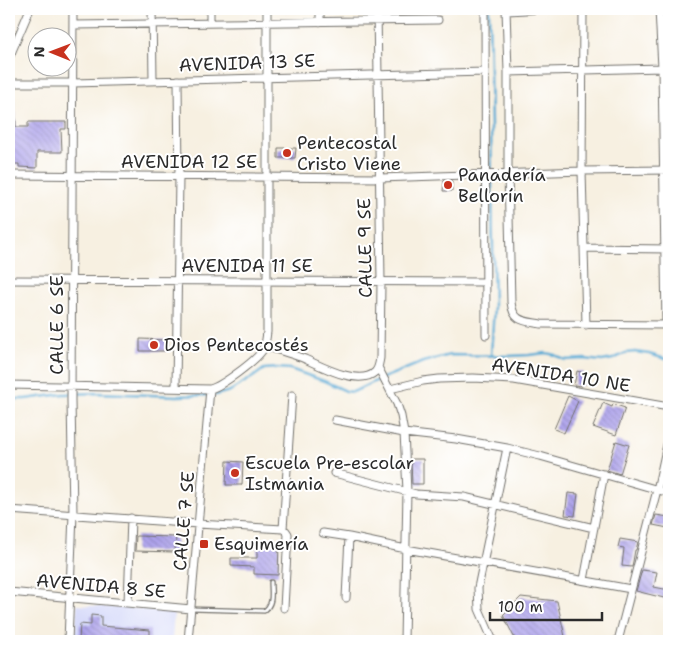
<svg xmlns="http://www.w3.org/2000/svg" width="678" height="650" font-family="'Shantell Sans',sans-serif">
  <defs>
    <pattern id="building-back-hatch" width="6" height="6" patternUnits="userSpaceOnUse" patternTransform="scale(1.25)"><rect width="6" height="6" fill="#aa9feb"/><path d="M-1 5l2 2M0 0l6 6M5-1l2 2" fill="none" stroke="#8b82bf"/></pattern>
  </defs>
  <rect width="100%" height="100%" fill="#fff"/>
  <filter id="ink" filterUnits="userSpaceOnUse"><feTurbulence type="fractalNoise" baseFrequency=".02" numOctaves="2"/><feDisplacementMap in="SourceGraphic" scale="10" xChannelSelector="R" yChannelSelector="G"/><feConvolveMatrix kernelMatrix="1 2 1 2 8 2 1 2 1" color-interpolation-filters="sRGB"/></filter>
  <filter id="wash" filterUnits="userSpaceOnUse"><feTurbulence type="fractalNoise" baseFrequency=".0096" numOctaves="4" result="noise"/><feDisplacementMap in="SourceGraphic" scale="20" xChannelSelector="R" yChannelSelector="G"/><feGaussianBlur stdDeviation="1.12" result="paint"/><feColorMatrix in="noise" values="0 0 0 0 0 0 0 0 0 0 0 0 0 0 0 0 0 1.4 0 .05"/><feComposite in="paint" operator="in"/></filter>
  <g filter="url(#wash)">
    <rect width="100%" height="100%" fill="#f7f0e1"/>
    <path fill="#d4d8f9" d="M77 605 174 611 172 641H75Z"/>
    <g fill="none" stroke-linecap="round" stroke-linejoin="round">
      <path stroke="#5aabd5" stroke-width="2.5" d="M489 9 494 307 491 355
        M9 399H25L63 394 97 393 177 396 216 395 230 391 253 377 264 369 277 368 290 369 324 381 346 391 353 392 378 380 423 362 450 355 509 356 529 355 546 353 555 355 565 360 584 359 602 361 613 359 626 353 635 352 649 354 669 360
        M9 418V446"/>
    </g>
    <g id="blocks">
      <path fill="url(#building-back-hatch)" d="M9 102H15L16 127H28V122H66V129H61L62 152H37V168L19 167V164H13V159H9Z
        M278 148H296L295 158H278Z
        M444 181H452V191H443Z
        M140 339 168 340V351H140Z
        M577 371 584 373 582 386 574 385Z
        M568 396 578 401 564 433 554 429Z
        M603 403 612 407 613 404 625 408 616 435 593 427Z
        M616 441 629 445 620 474 607 470Z
        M411 459H423V484H412Z
        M227 461 243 462 242 485H226Z
        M568 493 578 494 575 516 565 515Z
        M656 515 669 517 668 528 653 525Z
        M136 536 176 537 175 552 135 551Z
        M620 539 638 542 636 550H635L632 567 622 566 624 548 618 547Z
        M257 544H279L278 575 254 574V567L231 566V558H257Z
        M642 570 657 572 654 587 669 590 668 599 636 591Z
        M521 597 557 601 566 641H516L503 615Z
        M91 615 101 616V626L150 630V641H79L80 624 91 625Z"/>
    </g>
  </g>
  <g filter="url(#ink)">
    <use href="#blocks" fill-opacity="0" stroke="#72706b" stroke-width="1"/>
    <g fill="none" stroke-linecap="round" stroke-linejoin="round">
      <g stroke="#72706b" stroke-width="5.5">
        <path id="lane" d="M191 609 264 611C274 604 271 593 271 582"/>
      </g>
      <g stroke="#72706b" stroke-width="9">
        <path id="street" d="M152 9 153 80
          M210 9V23
          M485 9 486 335
          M506 9 508 72V173L511 302C513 322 524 321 541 324L669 325
          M583 9 582 171 586 325
          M659 9 662 68 666 325
          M507 11 544 9
          M320 22V9
          M73 25 438 20
          M9 58 30 9
          M508 72 662 68 669 66
          M9 83H73L485 72
          M9 175 380 178 582 171 669 170
          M585 248 669 249
          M9 280 486 282
          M264 346C278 350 292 354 305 359 321 366 359 387 375 372 379 368 379 363 380 358L381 282 377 9
          M378 367 397 404 401 416 404 433 407 491 404 641
          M9 385 210 389C222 386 255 361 262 351 266 346 266 338 267 332V9
          M176 388 179 177 178 80
          M390 389 423 381 439 379 473 378 514 380 669 407
          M335 420 404 433 456 439 507 448 540 456 669 493
          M334 473 416 494 464 497 594 528
          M9 510 198 524 283 529 286 531 288 534 284 608
          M283 529 292 395
          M323 533 349 537 406 549 631 589
          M584 580 604 474
          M9 592 191 609
          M346 598 349 537
          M128 603 131 518
          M68 641 73 514 71 400 73 9
          M188 641 210 389
          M493 641 479 609 478 588 507 448
          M618 641 657 490 669 436"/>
      </g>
      <use href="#lane" stroke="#fff" stroke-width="3"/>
      <use href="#street" stroke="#fff" stroke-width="7"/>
    </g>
  </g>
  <g fill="#c8321e" stroke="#fff" stroke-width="2">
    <circle cx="287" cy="153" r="5"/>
    <circle cx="448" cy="185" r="5"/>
    <circle cx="154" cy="345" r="5"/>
    <circle cx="235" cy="473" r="5"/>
    <rect x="199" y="539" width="10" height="10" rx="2.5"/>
  </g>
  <g text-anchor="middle" stroke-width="4" stroke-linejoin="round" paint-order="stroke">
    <g font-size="18" fill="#2b2b2b" stroke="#fff">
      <text transform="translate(247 63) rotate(-2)" y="6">AVENIDA 13 SE</text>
      <text x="189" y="168">AVENIDA 12 SE</text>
      <text transform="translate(365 248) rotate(-91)" y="6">CALLE 9 SE</text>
      <text x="247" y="272">AVENIDA 11 SE</text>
      <text transform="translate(57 325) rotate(-90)" y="6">CALLE 6 SE</text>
      <text transform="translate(561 375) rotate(9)" y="6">AVENIDA 10 NE</text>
      <text transform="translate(184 521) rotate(-85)" y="6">CALLE 7 SE</text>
      <text transform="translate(101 586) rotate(5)" y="6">AVENIDA 8 SE</text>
    </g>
    <g font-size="18" fill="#2b2b2b" stroke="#fff" text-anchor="start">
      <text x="297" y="149">Pentecostal<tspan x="297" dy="21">Cristo Viene</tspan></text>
      <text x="458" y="181">Panadería<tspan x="458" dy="21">Bellorín</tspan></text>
      <text x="164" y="351">Dios Pentecostés</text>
      <text x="245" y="469">Escuela Pre-escolar<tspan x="245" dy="21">Istmania</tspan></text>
      <text x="214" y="550">Esquimería</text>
    </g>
  </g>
  <rect width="678" height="650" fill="none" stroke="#fff" stroke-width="30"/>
  <g transform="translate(52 52) rotate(271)"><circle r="24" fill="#ffffff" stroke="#aaaaaa"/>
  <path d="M0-4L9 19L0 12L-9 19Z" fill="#c8321e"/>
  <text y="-8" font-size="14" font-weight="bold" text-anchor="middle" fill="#2b2b2b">N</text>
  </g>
  <path d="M490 612v8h112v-8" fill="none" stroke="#2b2b2b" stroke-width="2.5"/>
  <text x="498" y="612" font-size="15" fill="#2b2b2b" stroke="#ffffff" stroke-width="4" paint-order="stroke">100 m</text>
</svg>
